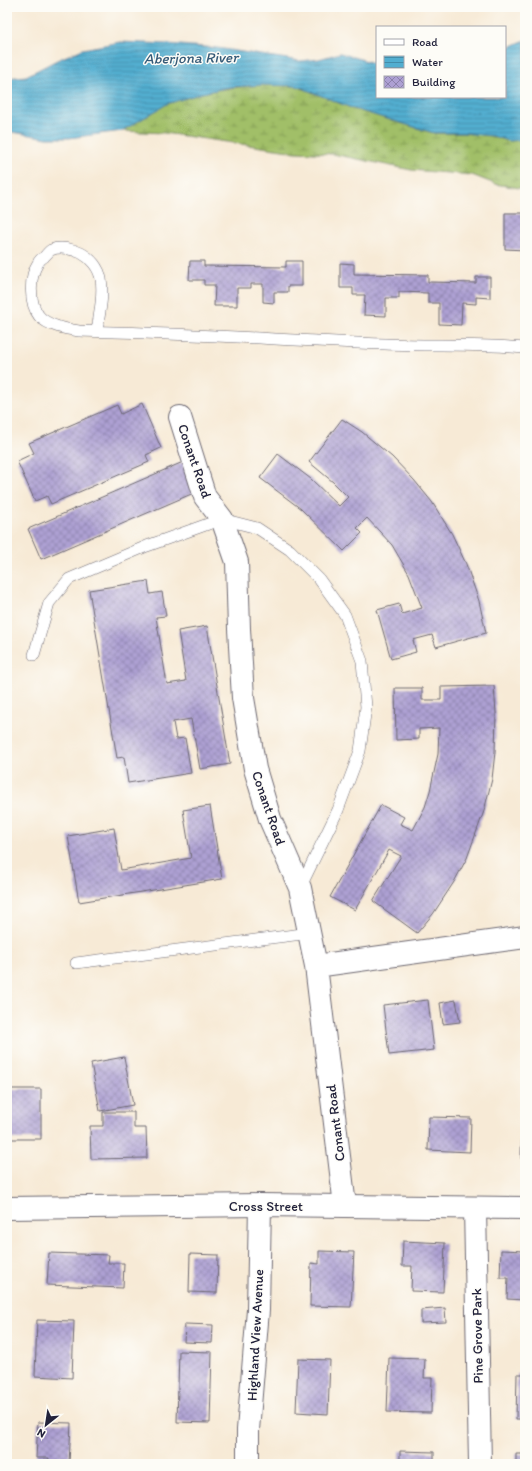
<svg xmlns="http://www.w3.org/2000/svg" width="532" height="1471" font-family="Itim,sans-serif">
  <defs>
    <pattern id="wetland-marsh" width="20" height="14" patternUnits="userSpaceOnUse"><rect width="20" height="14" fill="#a1bf67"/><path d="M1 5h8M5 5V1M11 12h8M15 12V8" fill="none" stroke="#839b56"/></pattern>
    <pattern id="water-rules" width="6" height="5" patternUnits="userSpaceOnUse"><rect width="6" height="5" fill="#52aed0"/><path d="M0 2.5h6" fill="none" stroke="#448daa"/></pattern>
    <pattern id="building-cross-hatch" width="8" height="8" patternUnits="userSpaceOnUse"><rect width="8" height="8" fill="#ada0d3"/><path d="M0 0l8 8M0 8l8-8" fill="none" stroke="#8c82ac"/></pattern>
  </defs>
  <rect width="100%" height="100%" fill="#fdfcf7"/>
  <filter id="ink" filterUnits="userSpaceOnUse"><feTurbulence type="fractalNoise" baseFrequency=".025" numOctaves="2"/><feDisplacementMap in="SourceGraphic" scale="8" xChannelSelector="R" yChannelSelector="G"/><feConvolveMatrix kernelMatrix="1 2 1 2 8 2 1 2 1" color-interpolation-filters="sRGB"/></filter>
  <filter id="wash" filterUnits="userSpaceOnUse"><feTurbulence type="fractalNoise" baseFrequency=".012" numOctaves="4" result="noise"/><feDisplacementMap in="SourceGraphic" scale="16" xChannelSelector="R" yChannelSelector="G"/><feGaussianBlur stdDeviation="0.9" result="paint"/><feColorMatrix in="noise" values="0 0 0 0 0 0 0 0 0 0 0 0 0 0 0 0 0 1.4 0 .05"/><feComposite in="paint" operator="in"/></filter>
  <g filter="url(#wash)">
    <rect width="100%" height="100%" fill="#f7ead6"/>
    <path fill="url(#wetland-marsh)" stroke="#627051" d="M263 85 297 86 354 109 434 133H463L492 136 508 141 525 140V189L495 184 472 175 411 170 333 154 296 152 164 133 122 131C137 122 152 111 167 104 197 91 230 87 263 85Z"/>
    <path fill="url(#water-rules)" stroke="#3a6886" d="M525 40V140L508 141 492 136 463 133H434L354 109 297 86 263 85 230 87 202 93 167 104 122 131 69 138H47L7 131V78L26 76 57 60 83 49 120 42 168 44 217 48 300 61 319 59 340 53 377 64V97H505V49Z"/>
    <g id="blocks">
      <path fill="url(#building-cross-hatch)" d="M505 213H525V250L505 249Z
        M190 261H204V266L286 267V261H302V286H288V292H274V303L263 302V284H251V288H237V306H214L215 285H204V280H189Z
        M340 263 354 264V274L428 275V282L476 283V277H490V298L476 297V304L462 303 461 325 439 324V303H428V293L399 292V298H386V316L364 315 365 295H353V288H340Z
        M142 404 161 448 146 455 149 462 51 504 47 496 35 501 17 461 34 453 29 443 117 405 121 414Z
        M342 419 362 432 392 457 414 480 432 502 452 534 466 564 479 601 486 633 436 647 432 635 413 640 416 652 391 659 377 610 399 604 402 614 422 608 409 574 392 545 367 518 357 528 362 533 344 551 301 509 260 478 278 454 311 479 339 506 348 497 333 482 309 462Z
        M183 462 196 492 41 559 28 529Z
        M148 581 150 594 162 592 166 616 156 617 167 684 186 681 178 631 207 626 230 764 200 769 191 719 173 722 176 739 185 738 191 773 128 783 124 757 117 758 89 590Z
        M494 686 496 713 495 752 492 779 484 811 467 858 454 882 433 914 417 933 373 901 401 856 389 850 355 910 330 897 381 805 404 817 400 824 413 830 425 807 430 791 438 754 439 728 419 729V739L396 740 395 688H422V700H441V687Z
        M210 806 222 879 79 902 68 836 114 828 121 870 191 858 183 810Z
        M428 1000 434 1050 389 1055 383 1005Z
        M456 1000 460 1022 443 1024 440 1003Z
        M124 1057 133 1105 100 1111 91 1063Z
        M7 1089H41V1139H7Z
        M103 1112H134V1128H146L147 1158 91 1159 90 1126H103Z
        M522 1113H525V1159H521Z
        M429 1117 471 1118 470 1152 428 1150Z
        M403 1241 445 1243 443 1292 411 1291 412 1266H402Z
        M501 1250 525 1251V1300L507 1299 508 1278H500Z
        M319 1251 354 1252 351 1307 310 1306 311 1263 319 1264Z
        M49 1253 109 1255 108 1263H124L123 1288 47 1285Z
        M190 1254 218 1255 217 1293 189 1292Z
        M445 1308 446 1322 421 1323V1310Z
        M37 1320 74 1321 72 1378 35 1376Z
        M185 1324 213 1325 212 1343 184 1342Z
        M179 1351 212 1352 210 1423 177 1422Z
        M389 1358 425 1359 424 1378H432L431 1413 387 1412Z
        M298 1359 330 1360 328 1414 296 1412Z
        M517 1374H525V1419H516Z
        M38 1422 71 1423 69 1464H48L49 1458H36Z
        M400 1451 434 1452V1464H400Z
        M516 1454H525V1464H516Z"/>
    </g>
  </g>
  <g filter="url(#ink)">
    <use href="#blocks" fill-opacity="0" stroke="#6d6871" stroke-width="1"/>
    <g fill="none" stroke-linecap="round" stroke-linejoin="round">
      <g stroke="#6d6871" stroke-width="12">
        <path id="service" d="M97 331C99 315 104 296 101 279 99 268 91 258 81 253 73 249 60 246 51 250 49 251 46 255 44 257 42 258 39 261 38 263 29 277 29 303 39 316 48 326 66 329 79 331 181 333 283 340 385 344 432 346 479 344 525 348
          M34 655 49 603 69 579 147 546 222 519 257 528 290 550 319 579 345 615 362 661 366 707 360 751 338 810 300 888
          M76 963 310 933"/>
      </g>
      <g stroke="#6d6871" stroke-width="24">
        <path id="minor" d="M180 417 205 497 222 519 237 562 239 629 243 698 255 769 270 819 300 888 316 966 345 1206
          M316 966 525 937
          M475 1208 480 1464
          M248 1464V1430L258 1310 260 1205"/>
      </g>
      <g stroke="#6d6871" stroke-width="24">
        <path id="tertiary" d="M7 1208 260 1205 525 1208"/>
      </g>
      <use href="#service" stroke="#fff" stroke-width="11"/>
      <use href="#minor" stroke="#fff" stroke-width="22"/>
      <use href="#tertiary" stroke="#fff" stroke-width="22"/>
    </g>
  </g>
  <g text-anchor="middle" stroke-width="3" stroke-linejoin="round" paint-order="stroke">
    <g font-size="14" fill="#22223b" stroke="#fdfcf7">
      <text transform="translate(195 461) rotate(71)" y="5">Conant Road</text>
      <text transform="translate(269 808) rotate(71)" y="5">Conant Road</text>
      <text transform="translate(335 1123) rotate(-97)" y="5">Conant Road</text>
      <text x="266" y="1211">Cross Street</text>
      <text transform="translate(255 1335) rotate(-87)" y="5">Highland View Avenue</text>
      <text transform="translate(477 1336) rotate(-91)" y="5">Pine Grove Park</text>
    </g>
    <g font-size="15" font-style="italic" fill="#355a77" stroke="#fdfcf7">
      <text transform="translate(191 58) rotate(-1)" y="5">Aberjona River</text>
    </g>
  </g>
  <rect width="532" height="1471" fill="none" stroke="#fdfcf7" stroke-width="24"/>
  <rect x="376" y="26" width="130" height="72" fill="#fdfcf7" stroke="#a5a5ac"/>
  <rect x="384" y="39" width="20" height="6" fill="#ffffff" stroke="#a5a5ac"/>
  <text x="412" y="46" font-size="12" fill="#22223b">Road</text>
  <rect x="384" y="56" width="20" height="12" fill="url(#water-rules)" stroke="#a5a5ac"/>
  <text x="412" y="66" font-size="12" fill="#22223b">Water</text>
  <rect x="384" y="76" width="20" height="12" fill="url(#building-cross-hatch)" stroke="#a5a5ac"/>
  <text x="412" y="86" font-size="12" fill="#22223b">Building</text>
  <g transform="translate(46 1425) rotate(210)" stroke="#fdfcf7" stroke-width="3" paint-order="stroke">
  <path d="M0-3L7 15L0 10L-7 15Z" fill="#22223b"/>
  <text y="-6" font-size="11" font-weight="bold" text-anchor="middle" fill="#22223b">N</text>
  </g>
</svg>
